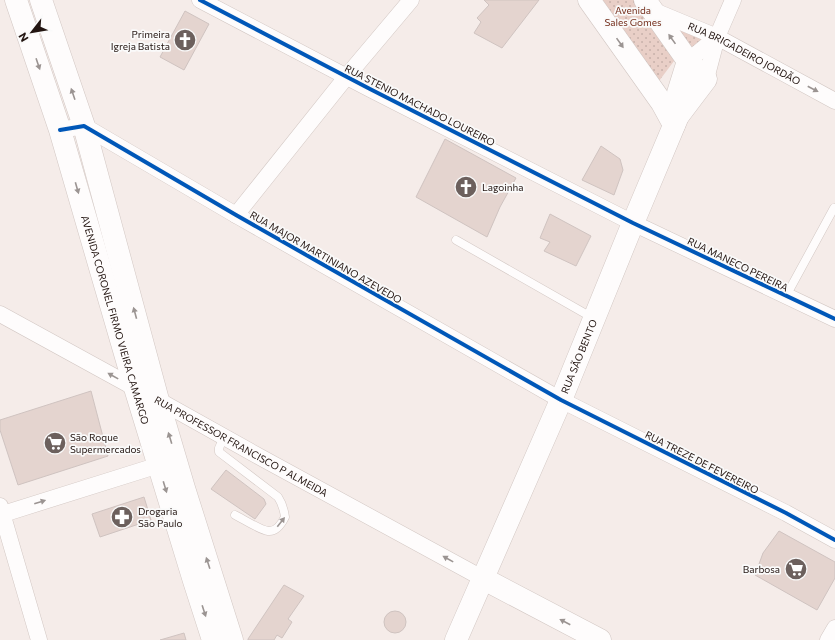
<svg xmlns="http://www.w3.org/2000/svg" width="835" height="640" font-family="Commissioner,sans-serif">
  <defs>
    <pattern id="grass-dots" width="8" height="8" patternUnits="userSpaceOnUse"><rect width="8" height="8" fill="#e9cfc7"/><path d="M2 2h.1M6 6h.1" fill="none" stroke="#c8b1aa" stroke-width="1.8" stroke-linecap="round"/></pattern>
  </defs>
  <rect width="100%" height="100%" fill="#f5ece9"/>
  <path fill="url(#grass-dots)" d="M602 0H641L677 57 659 81Z
    M664 20 706 36 689 55Z"/>
  <path fill="#e4d4cf" stroke="#cfc3c0" d="M484 0H539L502 48 474 33 481 22 477 18 489 5Z
    M185 11 209 24 184 70 160 57Z
    M445 139 516 178 500 207 487 237 416 197Z
    M601 146 620 159 623 170 614 195 582 180Z
    M550 214 591 236 576 266 544 251 550 242 540 238Z
    M91 391 108 456 18 485 0 430V420Z
    M226 470 264 499 266 504 255 519 211 489Z
    M144 497 151 520 100 537 92 514Z
    M779 531 835 562V578L817 610 755 575 763 553Z
    M284 585 304 596 288 619 292 622 282 638 277 635 274 640H248V639Z
    M384 622a11 11 0 1 1 22 0a11 11 0 1 1-22 0Z
    M184 633 186 640H160Z"/>
  <g fill="none" stroke-linecap="round" stroke-linejoin="round">
    <g stroke="#d2c7c3" stroke-width="9">
      <path id="service" d="M456 240 593 318
        M786 296 834 208
        M224 437 219 448V452L278 497C282 503 284 510 285 517 282 523 276 532 268 531 260 530 243 519 235 515"/>
    </g>
    <g stroke="#d2c7c3" stroke-width="17">
      <g id="minor">
        <path d="M200 0 370 89 633 223 835 319"/>
        <path id="s1" d="M652 10 717 37 835 101"/>
        <path d="M688 61 717 37"/>
        <path d="M706 79 717 37 733 0"/>
        <path d="M60 130 84 126 236 215 561 400 786 513 835 540"/>
        <path d="M236 215 347 76 411 0"/>
        <path id="s2" d="M0 314 135 388 158 400 260 457 482 578"/>
        <path d="M0 506 39 640"/>
        <path d="M0 515 159 465"/>
        <path d="M828 640 835 628"/>
      </g>
    </g>
    <g stroke="#d2c7c3" stroke-width="23">
      <g id="secondary">
        <path id="s3" d="M16 0 60 130 135 388 194 581 213 640"/>
        <path d="M41 0 84 126 158 400 184 488 232 640"/>
      </g>
    </g>
    <g stroke="#d2c7c3" stroke-width="23">
      <g id="primary">
        <path d="M589 0 662 103 674 125"/>
        <path d="M678 116V93L688 61"/>
        <path d="M482 578 600 640"/>
        <path id="s4" d="M456 640 561 400 633 223 678 116 706 79 688 61 645 0"/>
      </g>
    </g>
    <use href="#service" stroke="#fefcfc" stroke-width="8"/>
    <use href="#minor" stroke="#fefcfc" stroke-width="16"/>
    <use href="#secondary" stroke="#fefcfc" stroke-width="22"/>
    <use href="#primary" stroke="#fefcfc" stroke-width="22"/>
    <g stroke="#fafafa" stroke-width="6">
      <path id="cycleway" d="M200 0 370 89 633 223 835 319
        M60 130 84 126 236 215 561 400 786 513 835 540"/>
    </g>
    <use href="#cycleway" stroke="#0057b8" stroke-width="4"/>
  </g>
  <defs><path id="oneway-solid" d="M-6-.8H1V-3.2L6.5 0L1 3.2V.8H-6Z"/></defs>
  <g fill="#9b9492">
    <use href="#oneway-solid" transform="translate(672 39) rotate(-125)"/>
    <use href="#oneway-solid" transform="translate(620 43) rotate(55)"/>
    <use href="#oneway-solid" transform="translate(38 64) rotate(71)"/>
    <use href="#oneway-solid" transform="translate(813 89) rotate(28)"/>
    <use href="#oneway-solid" transform="translate(73 94) rotate(-109)"/>
    <use href="#oneway-solid" transform="translate(77 188) rotate(74)"/>
    <use href="#oneway-solid" transform="translate(135 313) rotate(-105)"/>
    <use href="#oneway-solid" transform="translate(113 376) rotate(-151)"/>
    <use href="#oneway-solid" transform="translate(170 438) rotate(-107)"/>
    <use href="#oneway-solid" transform="translate(165 487) rotate(73)"/>
    <use href="#oneway-solid" transform="translate(40 502) rotate(-17)"/>
    <use href="#oneway-solid" transform="translate(281 522) rotate(-52)"/>
    <use href="#oneway-solid" transform="translate(448 559) rotate(-151)"/>
    <use href="#oneway-solid" transform="translate(208 563) rotate(-108)"/>
    <use href="#oneway-solid" transform="translate(204 611) rotate(72)"/>
    <use href="#oneway-solid" transform="translate(565 622) rotate(-152)"/>
  </g>
  <defs>
    <g id="church-disc" transform="scale(1.15)"><circle r="9.5" fill="#6c605d" stroke="#fafafa"/><path d="M-1.2-6h2.4v3.5h3.3v2.4h-3.3V6h-2.4V-.1h-3.3v-2.4h3.3Z" fill="#fff"/></g>
    <g id="supermarket-disc" transform="scale(1.15)"><circle r="9.5" fill="#6c605d" stroke="#fafafa"/><path d="M-6-5.5h2.5l.6 2H6L4.5 2H-2.5L-4.4-4H-6ZM-1.5 3.2a1.3 1.3 0 1 0 .1 0ZM3 3.2a1.3 1.3 0 1 0 .1 0Z" fill="#fff"/></g>
    <g id="pharmacy-disc" transform="scale(1.15)"><circle r="9.5" fill="#6c605d" stroke="#fafafa"/><path d="M-2-6h4v4h4v4h-4v4h-4v-4h-4v-4h4Z" fill="#fff"/></g>
  </defs>
  <g fill-rule="evenodd">
    <use href="#church-disc" x="185" y="40"/>
    <use href="#church-disc" x="466" y="187"/>
    <use href="#supermarket-disc" x="55" y="443"/>
    <use href="#pharmacy-disc" x="122" y="517"/>
    <use href="#supermarket-disc" x="796" y="569"/>
  </g>
  <g text-anchor="middle" stroke-width="3.5" stroke-linejoin="round" paint-order="stroke">
    <g font-size="10" fill="#752e1c" stroke="#fafafa">
      <text x="633" y="14">Avenida<tspan x="633" dy="12">Sales Gomes</tspan></text>
    </g>
    <g font-size="10" fill="#231511" stroke="#fafafa" text-anchor="start">
      <text x="170" y="38" text-anchor="end">Primeira<tspan x="170" dy="12">Igreja Batista</tspan></text>
      <text x="482" y="191">Lagoinha</text>
      <text x="70" y="441">São Roque<tspan x="70" dy="12">Supermercados</tspan></text>
      <text x="138" y="515">Drogaria<tspan x="138" dy="12">São Paulo</tspan></text>
      <text x="780" y="573" text-anchor="end">Barbosa</text>
    </g>
    <g font-size="10" fill="#231511" stroke="#fafafa">
      <text dy="4" stroke="none"><textPath href="#s1" startOffset="102">RUA BRIGADEIRO JORDÃO</textPath></text>
      <text transform="translate(420 105) rotate(27)" y="4">RUA STENIO MACHADO LOUREIRO</text>
      <text transform="translate(326 257) rotate(30)" y="4">RUA MAJOR MARTINIANO AZEVEDO</text>
      <text transform="translate(738 264) rotate(26)" y="4">RUA MANECO PEREIRA</text>
      <text dy="4" stroke="none"><textPath href="#s3" startOffset="335">AVENIDA CORONEL FIRMO VIEIRA CAMARGO</textPath></text>
      <text dy="4" stroke="none"><textPath href="#s4" startOffset="309">RUA SÃO BENTO</textPath></text>
      <text dy="4" stroke="none"><textPath href="#s2" startOffset="275">RUA PROFESSOR FRANCISCO P ALMEIDA</textPath></text>
      <text transform="translate(702 462) rotate(27)" y="4">RUA TREZE DE FEVEREIRO</text>
    </g>
  </g>
  <g transform="translate(32 32) rotate(239)" stroke="#fafafa" stroke-width="3" paint-order="stroke">
  <path d="M0-3L7 15L0 10L-7 15Z" fill="#231511"/>
  <text y="-6" font-size="11" font-weight="bold" text-anchor="middle" fill="#231511">N</text>
  </g>
</svg>
